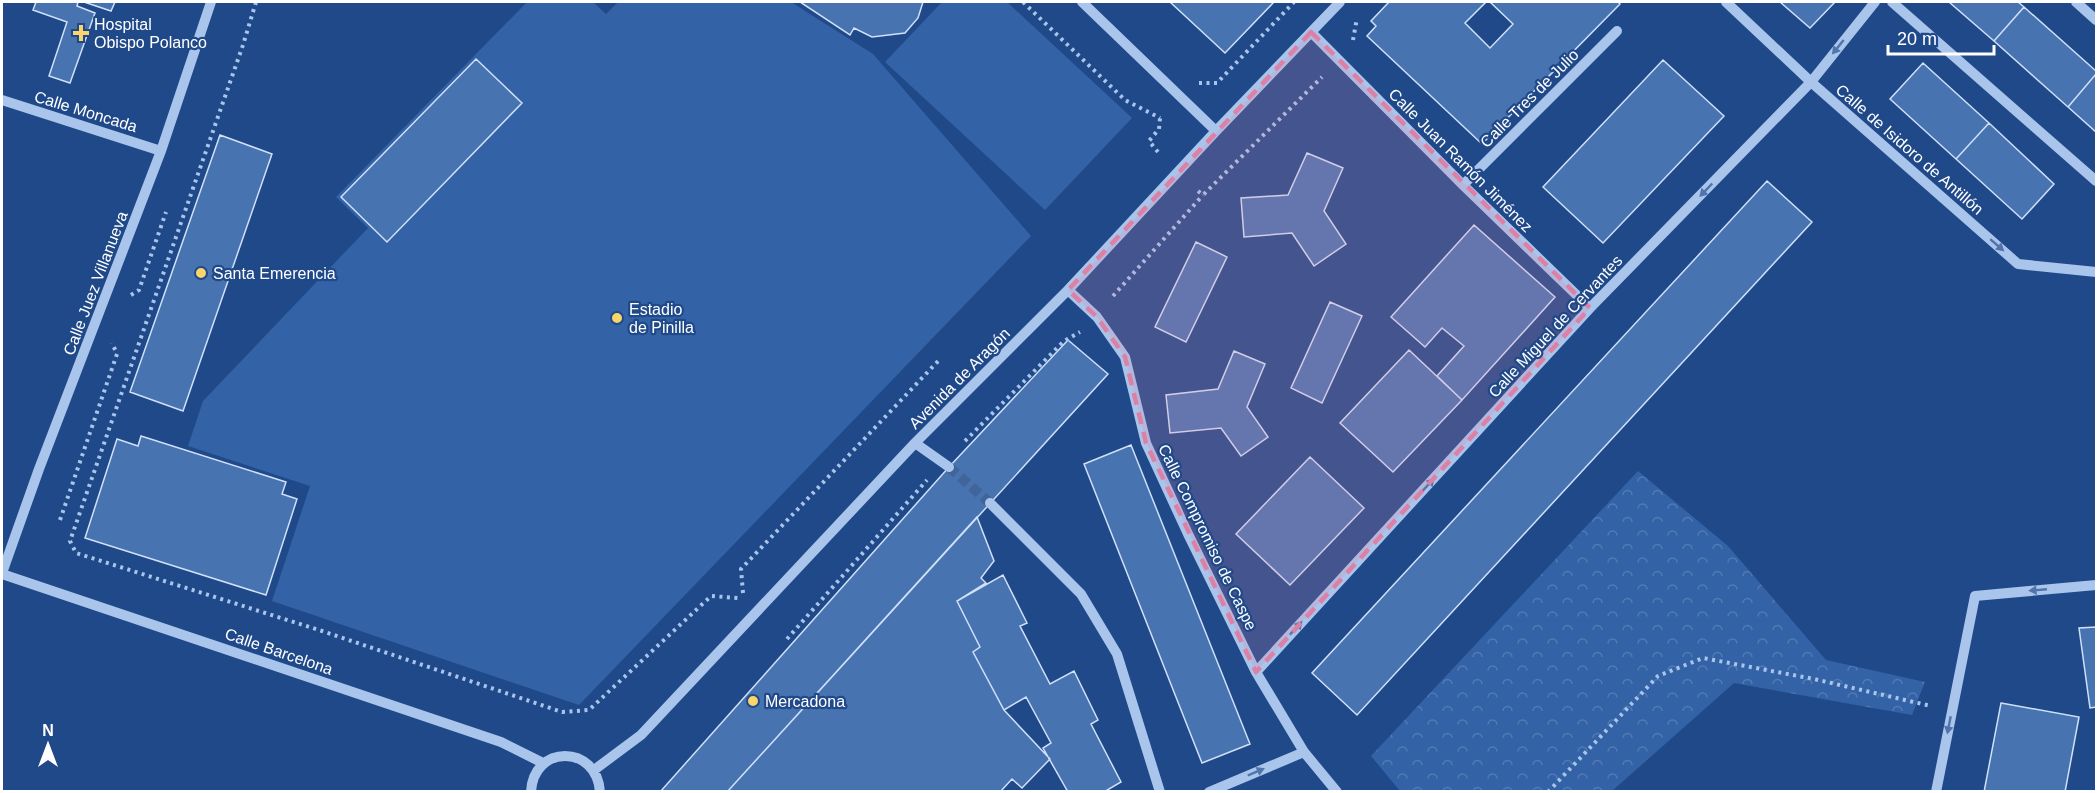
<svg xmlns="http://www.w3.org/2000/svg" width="2098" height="793" font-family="Helvetica,sans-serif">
  <defs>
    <pattern id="park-crowns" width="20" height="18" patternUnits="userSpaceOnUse" patternTransform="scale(1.5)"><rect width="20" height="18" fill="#3363a6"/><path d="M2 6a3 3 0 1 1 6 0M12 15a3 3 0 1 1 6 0" fill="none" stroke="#527ab3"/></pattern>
  </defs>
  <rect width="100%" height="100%" fill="#1f4989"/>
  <path fill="url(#park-crowns)" d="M1638 471 1728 546 1826 660 1925 682 1912 715 1734 683 1612 791H1400L1371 756Z"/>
  <path fill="#3363a6" d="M527 2H593L606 14 618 2H791L873 54 1031 236 579 705 272 601 310 486 188 446 203 401 368 228 336 197Z
    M942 2H1007L1132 118 1045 210 885 62Z"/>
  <path fill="#4873b1" stroke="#cfe0f8" stroke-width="1.5" d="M36 2H78L77 6 95 13 70 83 49 76 67 22 33 10Z
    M84 2H115L111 11Z
    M800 2H923L918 18 905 33 872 37 854 28 850 35Z
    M1170 2H1274L1225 53Z
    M1389 2H1486L1465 23 1490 48 1513 24 1490 2H1618L1620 4 1482 144 1367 36 1376 26 1371 21Z
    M1780 2H1835L1810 28Z
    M1949 2H2018L2024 7 1994 41Z
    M2024 7 2096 71V74L2068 107 1994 41Z
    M476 59 522 103 387 242 341 197Z
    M1663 60 1724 116 1603 243 1543 187Z
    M1923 63 1989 123 1956 159 1890 99Z
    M2096 74V132L2068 107Z
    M1989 123 2054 184 2022 219 1956 159Z
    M220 135 272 154 183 411 130 392Z
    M1307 153 1343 168 1324 211 1346 244 1314 266 1292 233 1244 237 1241 198 1288 195Z
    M1767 181 1812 222 1357 715 1312 673Z
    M1474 225 1555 297 1462 400 1437 376 1464 346 1442 328 1425 347 1391 317Z
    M1196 242 1227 257 1186 342 1155 327Z
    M1330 302 1362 316 1322 403 1291 388Z
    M1068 340 1108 374 727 792H660L949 467Z
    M1409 350 1462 400 1393 472 1340 423Z
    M1234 351 1265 364 1247 407 1268 437 1241 456 1221 428 1170 433 1166 395 1218 389Z
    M141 436 286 482 282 494 297 499 266 595 85 538 117 439 138 446Z
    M1131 445 1250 744 1202 763 1084 464Z
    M1310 457 1364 508 1290 585 1236 534Z
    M977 517 994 561 981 578 986 583 957 601 980 647 973 652 1004 710 1050 759 1022 788 1012 779 1000 792H727Z
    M1003 575 1027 623 1020 626 1050 684 1074 671 1098 720 1091 724 1121 782 1104 792H1068L1043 748 1051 743 1026 697 1004 710 973 652 980 647 957 601Z
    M2096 627V707L2090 708 2079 628Z
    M2001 703 2079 717 2065 792H1984Z"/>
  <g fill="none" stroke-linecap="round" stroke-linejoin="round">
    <path stroke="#41649b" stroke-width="10" stroke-dasharray="10 5" stroke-linecap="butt" d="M949 467 990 503"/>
    <path stroke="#aac5eb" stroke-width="4" stroke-dasharray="3 4.5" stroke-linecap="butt" d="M256 2 243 45 70 541 76 553 322 631 562 712 589 710 711 596 738 598
      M1023 2 1125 100 1160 118
      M1353 40 1357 18
      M1199 83H1217L1294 2
      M1158 152 1149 141 1159 129 1160 118
      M1198 191 1203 195 1322 77
      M131 295 139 290 166 212
      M1113 296 1203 195
      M965 441 1064 341 1080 332
      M60 520 117 354 112 343
      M743 593 741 569 941 358
      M787 639 927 480
      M1548 792 1658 676 1703 658 1814 679 1931 706"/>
    <path stroke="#aac5eb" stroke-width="10" d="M1082 2 1216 131
      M1726 2 1811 82 2018 264 2096 272
      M1892 2 2096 181
      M2076 2 2096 20
      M1311 32 1463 185 1590 308
      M2 100 161 151
      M1463 185 1617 31
      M1068 290 1097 317 1125 357 1146 443 1188 534 1256 672 1304 752 1337 792
      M915 443 949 467
      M990 503 1081 594 1117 654 1160 792
      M2 573 39 469 161 151 211 2
      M2 574 501 742 543 763
      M1256 672 1590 308 1811 82 1875 2
      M594 770 641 735 915 443 1068 290 1216 131 1340 2
      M531 792C533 744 597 744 600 792
      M1209 792 1304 752
      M1936 792 1975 596 2096 585"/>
  </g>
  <defs><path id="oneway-solid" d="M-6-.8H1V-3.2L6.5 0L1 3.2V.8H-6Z" transform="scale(1.5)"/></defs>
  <g fill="#5074ab">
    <use href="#oneway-solid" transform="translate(1838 47) rotate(129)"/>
    <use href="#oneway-solid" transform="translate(1706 190) rotate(134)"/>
    <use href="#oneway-solid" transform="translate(1997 245) rotate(41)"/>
    <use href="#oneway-solid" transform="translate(1428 485) rotate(-47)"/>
    <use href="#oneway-solid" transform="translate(2038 590) rotate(175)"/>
    <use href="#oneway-solid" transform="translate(1296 628) rotate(-47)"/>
    <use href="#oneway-solid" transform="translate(1949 725) rotate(101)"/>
    <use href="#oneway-solid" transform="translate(1256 772) rotate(-23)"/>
  </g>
  <path fill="#dd80a5" fill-opacity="0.2" stroke="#dd80a5" stroke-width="4.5" stroke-dasharray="12 8" stroke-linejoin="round" d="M1311 32 1590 308 1256 672 1146 443 1125 357 1097 317 1068 290Z"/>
  <g fill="#f9d56a" stroke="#1f4989" stroke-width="2">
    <path d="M78 24h6v6h6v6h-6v6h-6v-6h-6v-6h6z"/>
    <circle cx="201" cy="273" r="6"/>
    <circle cx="617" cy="318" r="6"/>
    <circle cx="753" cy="701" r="6"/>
  </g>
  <g text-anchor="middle" stroke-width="4.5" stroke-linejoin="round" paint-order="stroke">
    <g font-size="16" fill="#fff" stroke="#1f4989" text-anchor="start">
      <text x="94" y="30">Hospital<tspan x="94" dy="18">Obispo Polanco</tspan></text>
      <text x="213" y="279">Santa Emerencia</text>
      <text x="629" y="315">Estadio<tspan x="629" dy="18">de Pinilla</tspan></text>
      <text x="765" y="707">Mercadona</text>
    </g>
    <g font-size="16" fill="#fff" stroke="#1f4989">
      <text transform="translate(1529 98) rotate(-45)" y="6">Calle Tres de Julio</text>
      <text transform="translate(86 111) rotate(17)" y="6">Calle Moncada</text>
      <text transform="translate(1910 149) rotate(41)" y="6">Calle de Isidoro de Antillón</text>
      <text transform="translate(1461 160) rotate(45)" y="6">Calle Juan Ramón Jiménez</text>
      <text transform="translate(95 283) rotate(-69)" y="6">Calle Juez Villanueva</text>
      <text transform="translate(1555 326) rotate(-47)" y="6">Calle Miguel de Cervantes</text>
      <text transform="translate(959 378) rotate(-45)" y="6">Avenida de Aragón</text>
      <text transform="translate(1208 537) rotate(64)" y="6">Calle Compromiso de Caspe</text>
      <text transform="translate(279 651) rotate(19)" y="6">Calle Barcelona</text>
    </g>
  </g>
  <rect width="2098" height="793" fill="none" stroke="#ffffff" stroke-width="6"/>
  <g transform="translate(48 745)" stroke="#1f4989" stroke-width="4.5" paint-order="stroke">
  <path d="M0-4.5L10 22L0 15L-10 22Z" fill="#ffffff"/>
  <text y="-9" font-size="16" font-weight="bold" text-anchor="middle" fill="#ffffff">N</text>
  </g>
  <path d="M1888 45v9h106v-9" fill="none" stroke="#ffffff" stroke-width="3"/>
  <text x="1897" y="45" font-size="18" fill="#ffffff" stroke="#1f4989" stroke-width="4.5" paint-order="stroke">20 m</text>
</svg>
